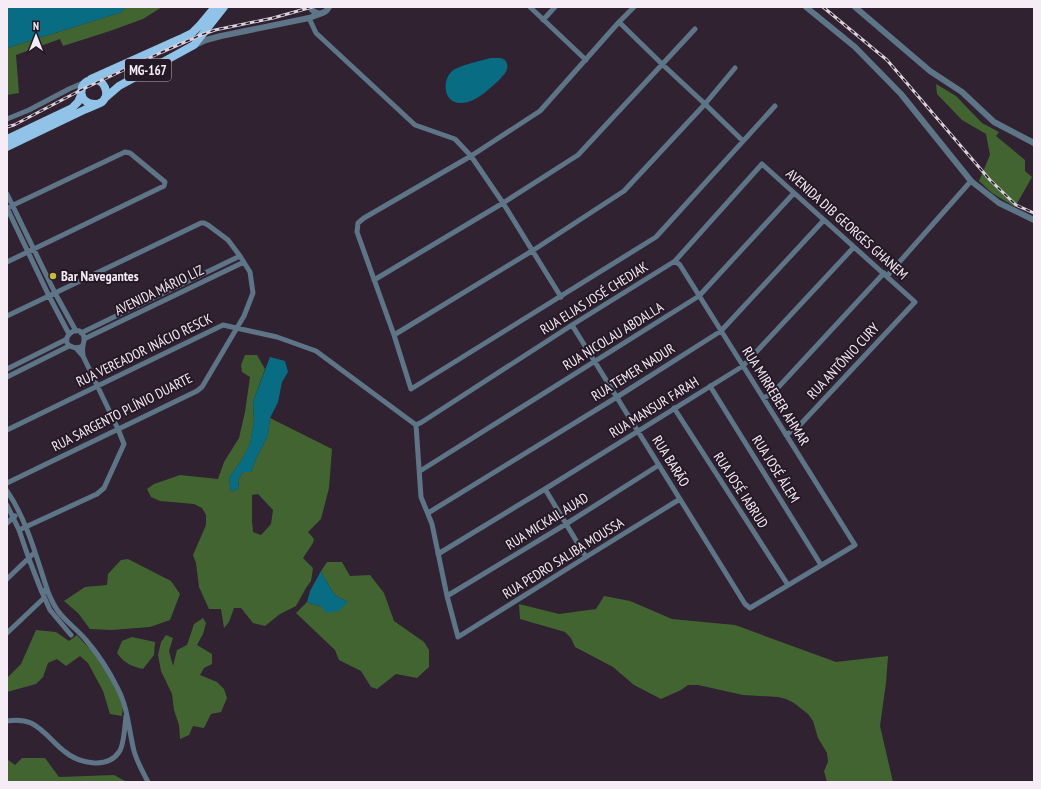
<svg xmlns="http://www.w3.org/2000/svg" width="1041" height="789" font-family="'PT Sans Narrow',sans-serif">
  <rect width="100%" height="100%" fill="#302231"/>
  <path fill="#426431" fill-rule="evenodd" d="M125 7H162L143 19 110 31 63 46 60 39 16 55 19 93 7 95V48L122 12Z
    M936 84 956 96 982 123 999 132 996 136 1025 160V171L1032 177 1015 207 992 193 979 181 990 155 986 134 962 120 937 94Z
    M245 355H257L265 369 253 402 254 421 250 445 241 461 229 478 231 492 239 488 238 480 243 472H251L256 459 268 435 270 418 332 449 329 488 321 519 308 532 314 539 313 543 303 558 313 568 311 581 306 588 296 606 280 614 265 626 253 623 241 608H234L229 622 224 628 221 609H209L199 587 196 563 193 555 206 525V515L202 508 194 504 160 501 151 497 147 489 154 484 180 475 218 479 224 462 239 438 245 412 250 377 242 372 241 365ZM258 494 273 510 271 524 261 535 253 532 252 521V495Z
    M128 559 171 581 180 594 170 620 150 627 111 630 90 629 78 613 64 601 85 587 107 585 108 574 121 560Z
    M327 562H342L350 576 370 575 384 593 394 621 424 642 429 650V667L417 678 396 674 377 689 371 687 361 671 339 660 335 650 296 613 307 602 322 607 348 602 336 596 330 588 321 571Z
    M604 596 630 601 672 619 735 625 836 662 888 656 886 683 880 726 893 782H827L824 771 828 762 827 753 818 738 813 721 808 714 794 703 786 699 778 697 743 695 698 685H688L681 690 661 699 634 685 613 667 575 647 571 638 565 632 520 619 519 604 559 614 596 609Z
    M203 618 206 623 203 634 197 645 212 654V664L204 668 200 675 217 682 224 689 227 698 221 712 211 714 204 728 193 726 189 735 180 739 179 725 174 710 172 694 161 671 158 655 161 642 166 635 173 638 169 651 173 666 177 650 187 645 194 624Z
    M36 630 56 632 69 641 77 635 86 645 95 653 116 687 123 705 122 716 110 714 103 691 88 663 80 656 66 666 57 659 48 663 43 677 36 684 7 692V678L21 664Z
    M132 637 155 642 154 655 143 669C131 666 125 664 117 653L122 641Z
    M22 758H45L59 777 114 775 127 782H7V759L15 765Z"/>
  <path fill="#086d83" d="M7 7H125L122 12 7 48Z
    M491 58H501L505 60C511 68 505 74 498 81 488 90 476 102 462 103 442 104 441 77 455 69 466 64 479 61 491 58Z
    M270 357 285 361 288 372 282 382 278 402 270 418 268 435 256 459 251 472H243L238 480 239 488 231 492 229 478 241 461 250 444 254 421 253 402Z
    M321 571 330 588 336 596 348 602 339 611 326 613 322 607 307 602 310 591Z"/>
  <g fill="none" stroke-linecap="round" stroke-linejoin="round">
    <path stroke="#5d7587" stroke-width="5" d="M530 7 586 60
      M634 7 619 22 540 111 471 156 364 218 358 223 357 232 394 335 411 389 656 237 775 106
      M309 18 316 33 415 125 455 139 471 156 503 203 561 297
      M543 20 555 7
      M619 22 662 64 705 104 743 141
      M7 119 29 110 69 89 85 82
      M7 194 55 293 76 331
      M7 208 125 152 130 153 165 182 164 186 7 262
      M7 208 49 296 69 334
      M887 276 971 181
      M374 280 503 203 578 155 695 29
      M7 316 201 223H204L208 225 228 240 240 256 250 272 253 293 244 316 202 387 197 391 7 483
      M572 325 745 604 750 608 855 545 680 265 675 261
      M81 333 240 256
      M394 335 532 251 624 191 705 104 735 68
      M84 339 244 262
      M83 345 81 347 76 348C53 344 78 319 84 337 85 340 83 343 83 346 82 349 83 353 83 356
      M7 369 67 339
      M7 377 69 346
      M710 386 821 565
      M763 398 772 394 884 273
      M674 408 788 585
      M416 425 422 422 572 325 675 261 762 164 915 302 798 427 786 435
      M416 425 421 497 432 524 447 596 458 637 586 557 680 499
      M7 430 223 325 277 337 316 351 416 425
      M420 471 699 296 794 193
      M545 489 586 557
      M7 491C27 520 37 559 48 592 51 599 54 606 58 611 66 622 78 630 86 640 99 655 109 671 118 689 128 708 129 731 134 751 137 762 143 772 148 782
      M7 505 19 530 29 559 41 590 48 592
      M428 513 617 397 721 331 824 220
      M7 523 15 516
      M19 530 97 494 104 488 124 444 118 429 83 356 76 348
      M438 554 545 489 743 366 854 247
      M7 579 34 553
      M41 590 50 610 71 635
      M447 596 566 524 659 465
      M7 633 44 598
      M7 721C14 720 24 720 31 723 45 730 52 742 64 751 78 763 107 770 119 752 124 746 125 724 126 716"/>
    <path stroke="#5d7587" stroke-width="6" d="M310 7C315 15 324 16 329 7
      M806 7 855 47 901 94 971 181 999 203 1034 220
      M855 7 930 71 962 92 994 122 1034 143
      M195 45 206 40 221 36 309 18 320 14"/>
    <path stroke="#90c3e7" stroke-width="8" d="M91 79 180 39 192 33 200 25 215 7
      M105 98 119 86 194 45 224 7
      M7 139 72 108 78 102 81 95
      M7 147 84 110C90 107 97 105 102 102 111 94 104 78 92 80 77 81 77 106 97 104"/>
    <g stroke="#dcd2dd" stroke-width="3">
      <path id="rail" d="M823 7 887 60 990 180 1016 205 1034 213
        M7 127 14 125 81 90 162 52 201 35 215 30 273 18 312 7"/>
    </g>
    <use href="#rail" stroke="#261927" stroke-width="1.5" stroke-dasharray="4.5" stroke-linecap="butt"/>
  </g>
  <circle fill="#caba3a" stroke="#261927" stroke-width="1.5" cx="53" cy="276" r="4"/>
  <g text-anchor="middle" stroke-width="4" stroke-linejoin="round" paint-order="stroke">
    <rect fill="#261927" stroke="#b7adb8" stroke-width="1" x="125" y="59" width="46" height="22" rx="3"/>
    <g font-size="13" font-weight="bold" fill="#f5ecf6">
      <text x="148" y="75">MG-167</text>
    </g>
    <g font-size="14" fill="#f5ecf6" stroke="#261927">
      <text transform="translate(847 224) rotate(42)" y="5">AVENIDA DIB GEORGES GHANEM</text>
      <text transform="translate(159 290) rotate(-26)" y="5">AVENIDA MÁRIO LIZ</text>
      <text transform="translate(594 298) rotate(-32)" y="5">RUA ELIAS JOSÉ CHEDIAK</text>
      <text transform="translate(613 336) rotate(-32)" y="5">RUA NICOLAU ABDALLA</text>
      <text transform="translate(144 350) rotate(-26)" y="5">RUA VEREADOR INÁCIO RESCK</text>
      <text transform="translate(843 361) rotate(-47)" y="5">RUA ANTÔNIO CURY</text>
      <text transform="translate(633 372) rotate(-32)" y="5">RUA TEMER NADUR</text>
      <text transform="translate(776 396) rotate(58)" y="5">RUA MIRREBER AHMAR</text>
      <text transform="translate(654 407) rotate(-32)" y="5">RUA MANSUR FARAH</text>
      <text transform="translate(122 412) rotate(-27)" y="5">RUA SARGENTO PLÍNIO DUARTE</text>
      <text transform="translate(671 461) rotate(58)" y="5">RUA BARÃO</text>
      <text transform="translate(776 469) rotate(58)" y="5">RUA JOSÉ ÁLEM</text>
      <text transform="translate(741 490) rotate(57)" y="5">RUA JOSÉ IABRUD</text>
      <text transform="translate(547 521) rotate(-32)" y="5">RUA MICKAIL AUAD</text>
      <text transform="translate(563 558) rotate(-32)" y="5">RUA PEDRO SALIBA MOUSSA</text>
    </g>
    <g font-size="14" font-weight="bold" fill="#f5ecf6" stroke="#261927" text-anchor="start">
      <text x="61" y="281">Bar Navegantes</text>
    </g>
  </g>
  <rect width="1041" height="789" fill="none" stroke="#f5ecf6" stroke-width="16"/>
  <g transform="translate(36 36)" stroke="#261927" stroke-width="3" paint-order="stroke">
  <path d="M0-3L7 15L0 10L-7 15Z" fill="#f5ecf6"/>
  <text y="-6" font-size="11" font-weight="bold" text-anchor="middle" fill="#f5ecf6">N</text>
  </g>
</svg>
